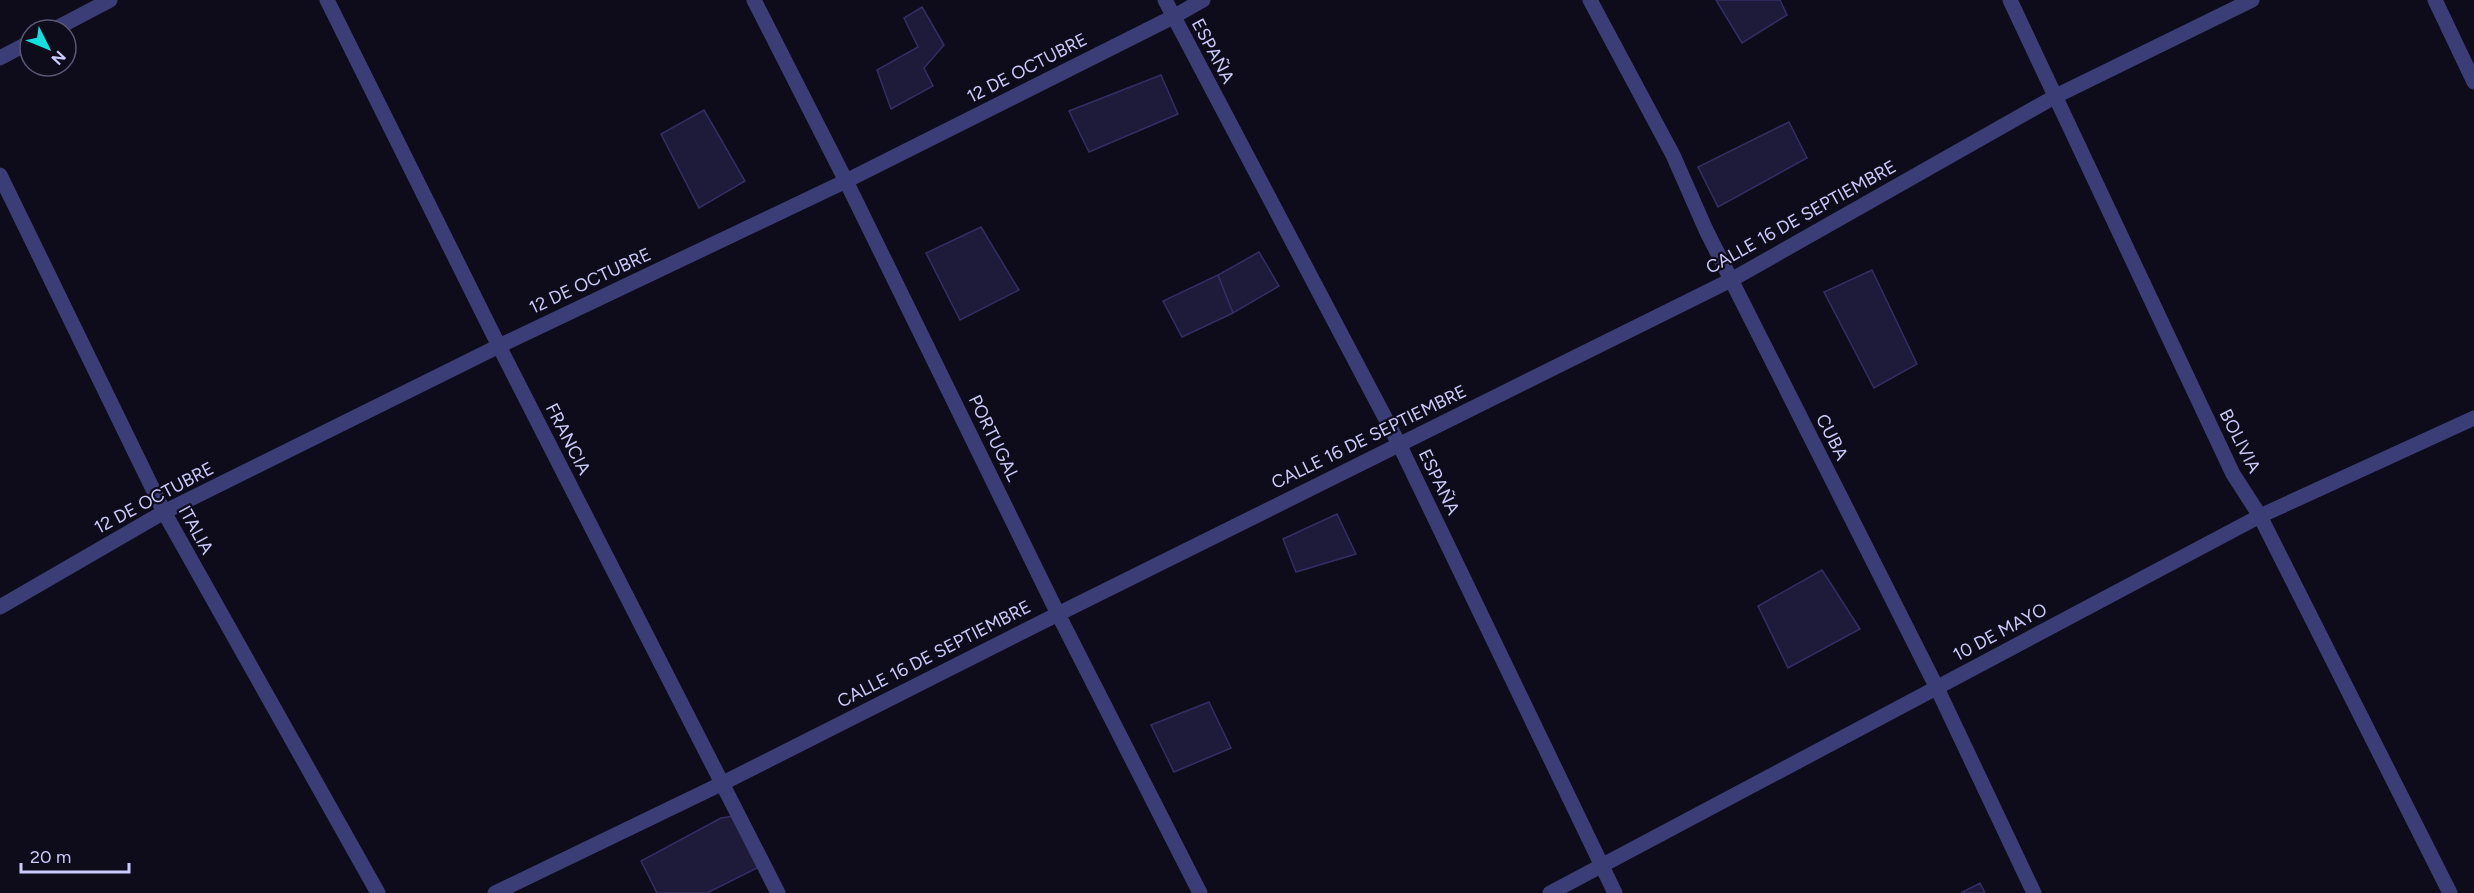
<svg xmlns="http://www.w3.org/2000/svg" width="2474" height="893" font-family="Figtree,sans-serif">
  <rect width="100%" height="100%" fill="#0e0c1b"/>
  <path fill="#1e1a3a" stroke="#342e65" stroke-width="1.5" d="M1716 0H1780L1787 15 1742 43Z
    M922 7 944 45 924 68 933 86 891 109 877 70 918 47 904 18Z
    M1161 75 1178 114 1089 152 1069 111Z
    M704 110 745 181 699 208 661 134Z
    M1789 122 1807 158 1718 207 1698 167Z
    M981 227 1019 290 960 320 926 253Z
    M1259 252 1279 286 1233 313 1218 275Z
    M1872 270 1917 364 1874 388 1824 292Z
    M1218 275 1233 313 1182 337 1163 301Z
    M1337 514 1356 554 1296 572 1283 539Z
    M1822 570 1860 629 1788 668 1758 606Z
    M1209 702 1231 748 1174 772 1151 725Z
    M734 816 759 867 707 893H657L641 861 721 818Z
    M1980 883 1985 893H1961Z"/>
  <g fill="none" stroke-linecap="round" stroke-linejoin="round">
    <path stroke="#3b3e76" stroke-width="15" d="M327 0 499 346 778 893
      M754 0 846 181 1058 614 1200 893
      M1165 0 1399 444 1615 893
      M1590 0 1673 155 1706 230 1937 688 2034 893
      M2010 0 2233 474 2260 516 2450 893
      M2435 0 2474 82
      M53 30 110 0
      M0 58 30 42
      M0 175 164 512 378 893
      M0 607 164 512 499 346 846 181 1173 17 1203 0
      M1550 893 2260 516 2474 418"/>
    <path stroke="#3b3e76" stroke-width="15" d="M495 893 723 783 1058 614 1731 280 2056 96 2252 0"/>
  </g>
  <g text-anchor="middle" stroke-width="4.5" stroke-linejoin="round" paint-order="stroke">
    <g font-size="18" fill="#cccbfb" stroke="#0e0c1b">
      <text transform="translate(1213 51) rotate(62)" y="6">ESPAÑA</text>
      <text transform="translate(1027 68) rotate(-27)" y="6">12 DE OCTUBRE</text>
      <text transform="translate(1801 217) rotate(-29)" y="6">CALLE 16 DE SEPTIEMBRE</text>
      <text transform="translate(590 281) rotate(-25)" y="6">12 DE OCTUBRE</text>
      <text transform="translate(1369 437) rotate(-26)" y="6">CALLE 16 DE SEPTIEMBRE</text>
      <text transform="translate(1832 437) rotate(63)" y="6">CUBA</text>
      <text transform="translate(994 438) rotate(64)" y="6">PORTUGAL</text>
      <text transform="translate(568 439) rotate(63)" y="6">FRANCIA</text>
      <text transform="translate(2240 441) rotate(63)" y="6">BOLIVIA</text>
      <text transform="translate(1439 482) rotate(64)" y="6">ESPAÑA</text>
      <text transform="translate(154 498) rotate(-28)" y="6">12 DE OCTUBRE</text>
      <text transform="translate(196 530) rotate(61)" y="6">ITALIA</text>
      <text transform="translate(2000 632) rotate(-28)" y="6">10 DE MAYO</text>
      <text transform="translate(934 654) rotate(-27)" y="6">CALLE 16 DE SEPTIEMBRE</text>
    </g>
  </g>
  <g transform="translate(48 48) rotate(133)"><circle r="28" fill="#0e0c1b" stroke="#5a5875" stroke-width="1.5"/>
  <path d="M0-4.5L10 22L0 15L-10 22Z" fill="#12dfe0"/>
  <text y="-9" font-size="16" font-weight="bold" text-anchor="middle" fill="#cccbfb">N</text>
  </g>
  <path d="M21 863v9h108v-9" fill="none" stroke="#cccbfb" stroke-width="3"/>
  <text x="30" y="863" font-size="18" fill="#cccbfb" stroke="#0e0c1b" stroke-width="4.5" paint-order="stroke">20 m</text>
</svg>
